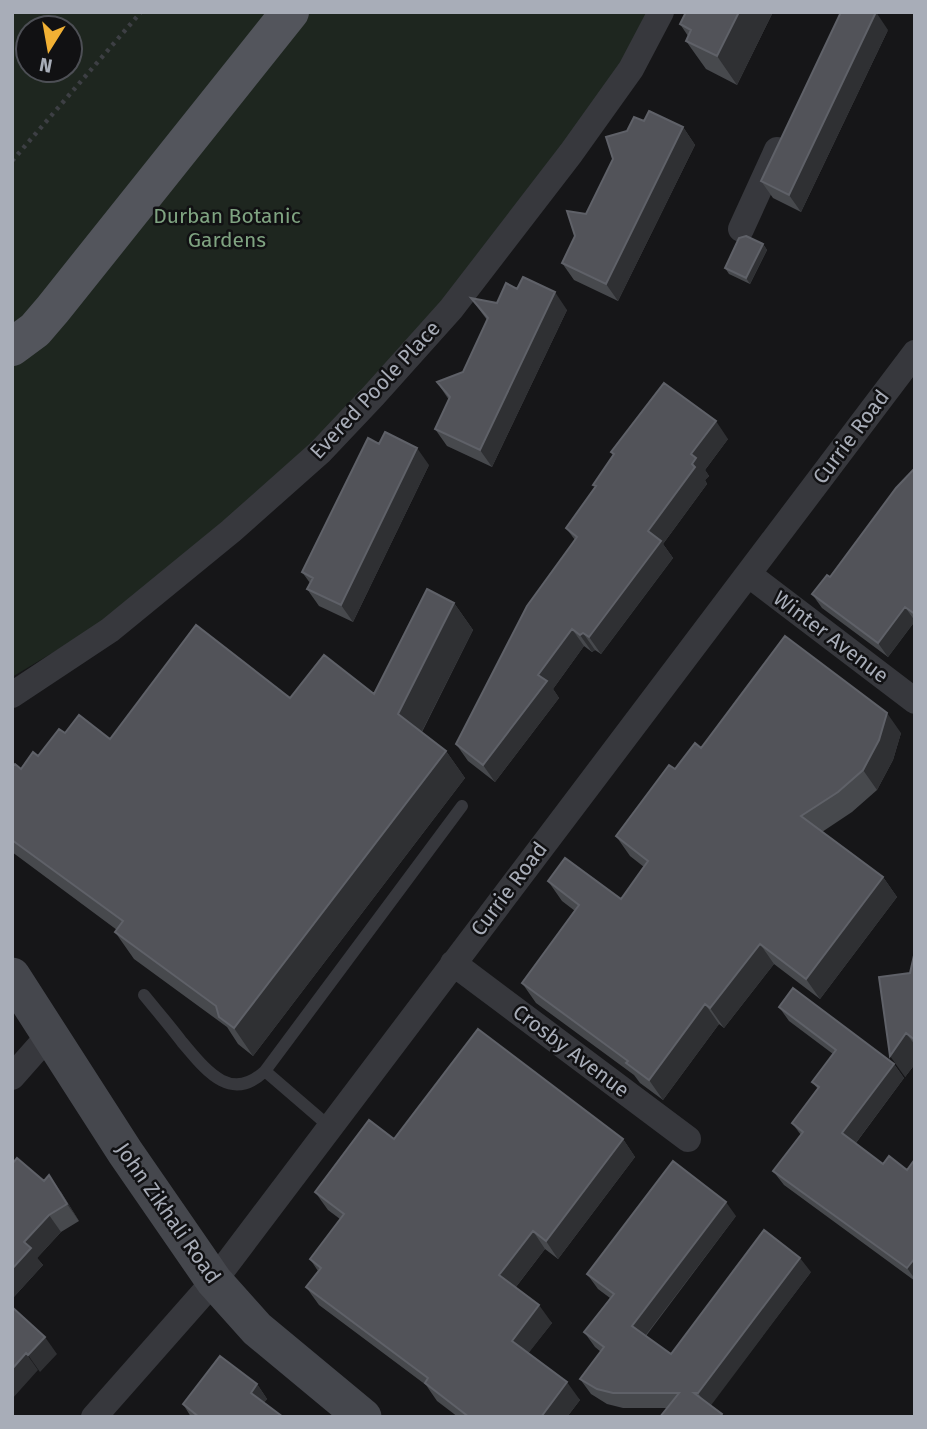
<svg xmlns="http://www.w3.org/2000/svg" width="927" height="1429" font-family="'Fira Sans',sans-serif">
  <rect width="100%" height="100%" fill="#161618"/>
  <path fill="#1e261f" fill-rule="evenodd" d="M12 12H655L506 231 305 459 136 603 12 677ZM28 28H70V70H28Z"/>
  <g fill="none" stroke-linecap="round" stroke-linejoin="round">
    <path stroke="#3d3f44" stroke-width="4.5" stroke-dasharray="3.5 5" stroke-linecap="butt" d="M12 161 141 12"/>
    <path stroke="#37383d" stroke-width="12" d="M144 995C157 1011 170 1026 182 1042 205 1069 230 1104 265 1071
      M330 1127 265 1071 462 806"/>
    <path stroke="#37383d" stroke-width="26" d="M741 229 777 150
      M748 574 915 701
      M12 695 110 630 231 531 320 452 373 396 451 309 571 153 631 69 661 12
      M453 963 688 1139
      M12 1077 50 1034
      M94 1417 214 1281 915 353"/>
    <path stroke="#45474d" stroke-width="37" d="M12 976 125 1152 214 1281 257 1329 363 1417"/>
    <path stroke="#53555c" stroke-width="38" d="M12 347 35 330 53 309 290 12"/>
  </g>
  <path fill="#47494d" d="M773 12 737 85 706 69 686 41 688 36 680 24Z
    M888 30 801 212 773 198 761 181Z
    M644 121 683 127 695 145 618 301 574 280 562 263 627 131Z
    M763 244 767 250 750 284 729 274 725 268Z
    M471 298 497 303 567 310 492 467 447 446 435 429 449 400 437 382 463 372 487 320Z
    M728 439 705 470 709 476 705 480 707 484 663 544 673 558 601 654 595 650 592 652 584 646 553 689 559 698 495 782 468 761 456 744 575 540 566 528 595 487 593 485 613 455 611 452Z
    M429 465 353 622 319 606 307 589 310 583 302 572Z
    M915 468V621L888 657 822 608 812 594 830 577Z
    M454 603 473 630 422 732 446 751 465 778 253 1056 238 1044 227 1027 134 959 115 932 117 930 12 852V767L21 769 38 756 65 733 110 739 290 698 374 694Z
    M901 733 893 760 877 790 852 812 822 832 883 877 897 897 820 999 774 964 724 1028 719 1024 663 1100 640 1083 634 1075 536 1003 522 983 575 911 562 901 548 881 621 899 644 867 630 856 616 836 675 769Z
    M915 951V1064L905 1077 910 973Z
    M779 1007 894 1064 904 1078 856 1143 883 1164 907 1170 915 1159V1281L784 1185 773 1171 801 1135 792 1123 818 1089 812 1082 833 1054 789 1021Z
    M394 1139H623L635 1157 558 1259 545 1249 516 1287 552 1323 528 1353 580 1400 567 1417H458L437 1401 426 1385 319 1305 306 1287 318 1271 310 1259 340 1219 328 1210 315 1192Z
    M44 1181 61 1192 79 1221 61 1232 37 1258 43 1265 12 1299Z
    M736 1216 646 1336 671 1354 811 1272 710 1405 667 1408H623L607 1404 591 1394 580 1379 601 1352 595 1347 584 1332 610 1298 598 1289 587 1274Z
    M257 1384 267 1399 264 1402 283 1417H191L183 1404Z"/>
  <path fill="#2f3033" d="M739 12H773L737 85 717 56Z
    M876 12 888 30 801 212 789 195Z
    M683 127 695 145 618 301 606 284Z
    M763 244 767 250 750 284 746 278Z
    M555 292 567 310 492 467 480 450Z
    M716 421 728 439 705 470 709 476 705 480 707 484 663 544 673 558 601 654 589 637 648 531 692 464 691 454Z
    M417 448 429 465 353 622 341 605Z
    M454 603 473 630 417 741 398 714Z
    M905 607 915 621 888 657 878 643Z
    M572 629 584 646 553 689 559 698 495 782 483 765 538 675Z
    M583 633 595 650 592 652 580 635Z
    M887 713 901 733 893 760 877 790 863 770Z
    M446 751 465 778 253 1056 234 1028Z
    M883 877 897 897 820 999 806 979Z
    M760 944 774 964 724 1028 710 1008Z
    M705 1004 719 1024 663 1100 649 1080Z
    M906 1033 915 1045V1064L905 1077 890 1056Z
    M894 1064 904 1078 852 1148 842 1133Z
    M623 1139 635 1157 558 1259 546 1241Z
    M49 1175 61 1192 79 1221 67 1204Z
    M726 1202 736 1216 642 1340 632 1326Z
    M49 1215 61 1232 37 1258 43 1265 12 1299V1269L24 1242Z
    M533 1231 545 1249 512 1292 499 1275Z
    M800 1258 811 1272 709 1408 698 1393Z
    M915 1258V1279L907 1268Z
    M539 1305 552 1323 524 1359 512 1341Z
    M45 1337 57 1354 40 1372 28 1355Z
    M26 1353 38 1370 12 1399V1369Z
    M567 1382 580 1400 567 1417H541Z
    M257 1384 267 1399 261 1407 251 1393Z"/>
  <path fill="#525359" stroke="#5f6168" stroke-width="2" d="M686 12H739L717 56 686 41 691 30 680 24Z
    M841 12H876L789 195 761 181Z
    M649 111 683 127 606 284 562 263 575 236 567 211 586 214 613 159 606 137 627 131 634 117 644 121Z
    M746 236 763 244 746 278 725 268 739 238Z
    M523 277 555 292 480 450 435 429 450 397 437 382 463 372 488 318 471 298 497 303 506 283 517 289Z
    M664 383 716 421 691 454 696 458 692 464 695 467 648 531 661 541 589 637 583 633 580 635 572 629 538 675 547 681 483 765 456 744 527 606 577 537 566 528 596 486 593 485 614 454 611 452Z
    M385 432 417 448 341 605 307 589 313 578 302 572 368 438 379 444Z
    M915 468V614L905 607 878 643 812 594 827 575 830 577 896 488Z
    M427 589 454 603 398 714 446 751 234 1028 219 1017 216 1006 115 932 123 921 12 840V767L15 764 21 769 33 752 38 756 59 729 65 733 79 715 110 739 196 625 290 698 324 655 374 694Z
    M785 636 887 713 879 740 863 770 838 792 801 816 883 877 806 979 760 944 710 1008 705 1004 649 1080 626 1063 628 1061 522 983 579 905 548 881 565 858 621 899 648 861 616 836 669 765 675 769 695 743 701 748Z
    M915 951V1040L906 1033 890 1056 879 977 910 973Z
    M793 988 894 1064 842 1133 883 1164 889 1156 907 1170 915 1159V1258L907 1268 773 1171 803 1132 792 1123 819 1087 812 1082 836 1050 779 1007Z
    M478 1029 623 1139 546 1241 533 1231 499 1275 539 1305 512 1341 567 1382 541 1417H469L425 1383 428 1378 306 1287 321 1268 310 1259 344 1214 315 1192 369 1120 394 1139Z
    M17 1158 44 1181 49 1175 67 1204 49 1215 24 1242 31 1248 12 1269V1164Z
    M673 1161 726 1202 632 1326 671 1354 764 1230 800 1258 698 1393H694L722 1414 720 1417H660L679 1393H613L597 1389 580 1379 604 1347 584 1332 614 1294 587 1274Z
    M12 1307 45 1337 28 1355 26 1353 12 1369Z
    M220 1356 257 1384 251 1393 283 1417H199L183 1404Z"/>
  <g text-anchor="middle" stroke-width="5" stroke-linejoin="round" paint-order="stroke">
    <g font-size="21" fill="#7fa381" stroke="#111113">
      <text x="227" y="223">Durban Botanic<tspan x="227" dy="24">Gardens</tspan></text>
    </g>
    <g font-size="21" fill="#a8adb8" stroke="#111113">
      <text transform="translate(375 390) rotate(-47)" y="7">Evered Poole Place</text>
      <text transform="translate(851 437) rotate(-53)" y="7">Currie Road</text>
      <text transform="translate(831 637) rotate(37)" y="7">Winter Avenue</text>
      <text transform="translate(509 889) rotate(-53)" y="7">Currie Road</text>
      <text transform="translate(571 1051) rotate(37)" y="7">Crosby Avenue</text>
      <text transform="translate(168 1213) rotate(55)" y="7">John Zikhali Road</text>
    </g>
  </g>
  <rect width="927" height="1429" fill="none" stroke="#a8adb8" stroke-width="28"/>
  <g transform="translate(49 49) rotate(191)"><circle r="33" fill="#111113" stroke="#4d4f55" stroke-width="2"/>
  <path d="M0-5L12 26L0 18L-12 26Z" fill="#f2b134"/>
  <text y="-10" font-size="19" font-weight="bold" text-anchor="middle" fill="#a8adb8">N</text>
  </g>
</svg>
